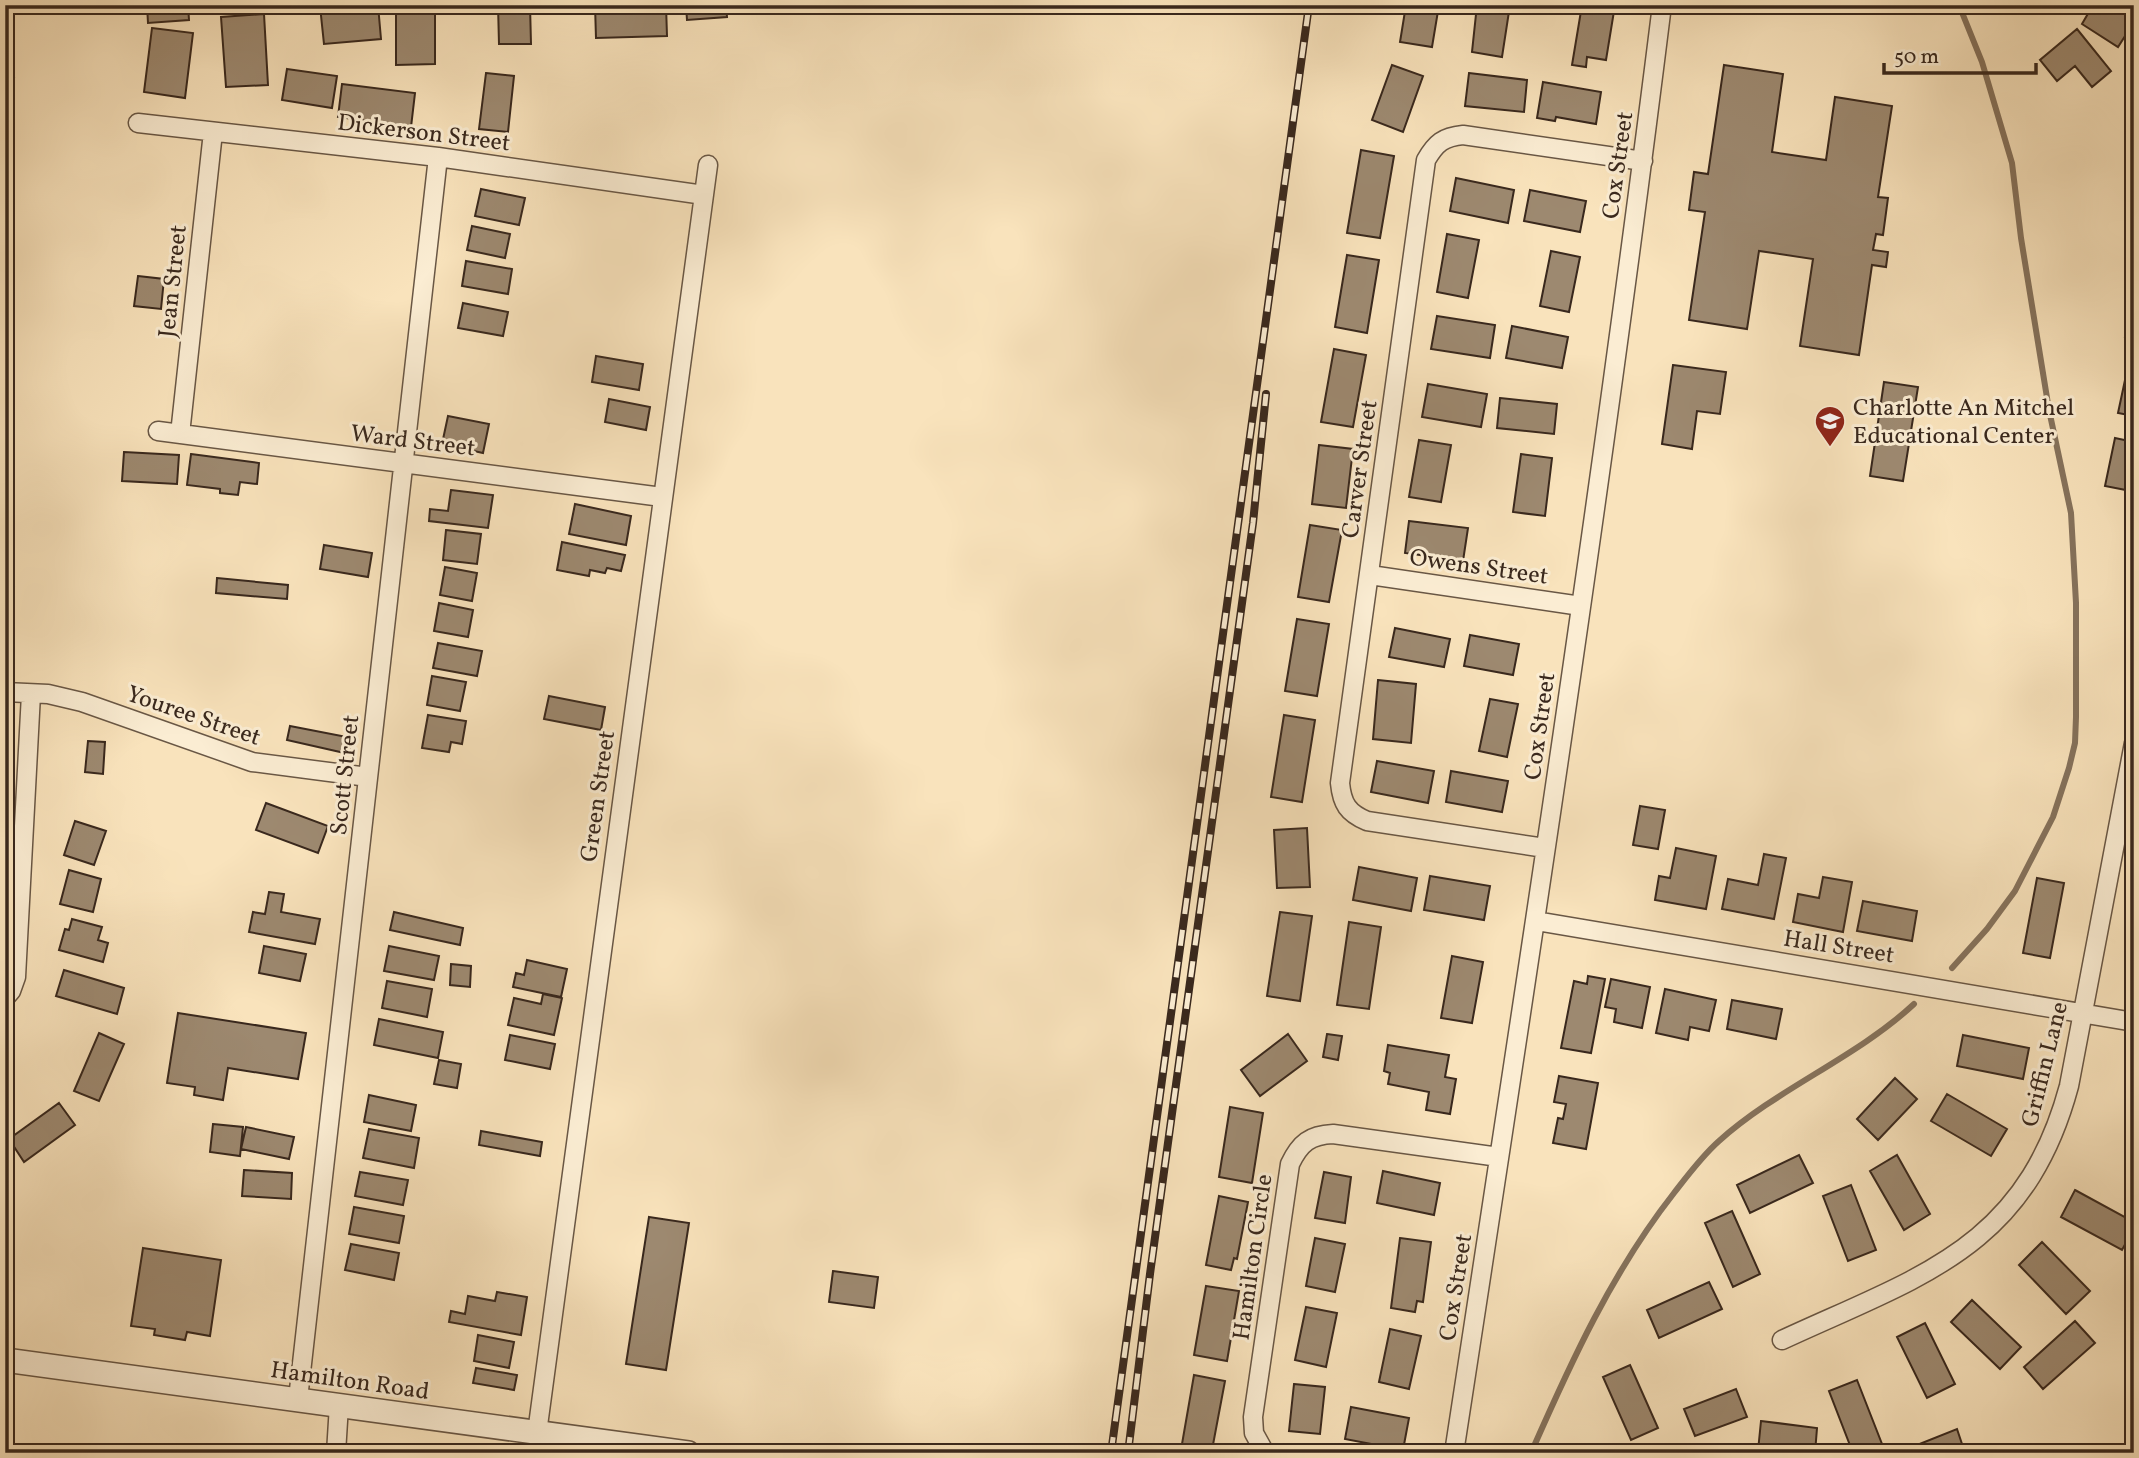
<svg xmlns="http://www.w3.org/2000/svg" width="2139" height="1458" font-family="Vollkorn,serif">
  <rect width="100%" height="100%" fill="#f9e3bc"/>
  <filter id="stains"><feTurbulence type="fractalNoise" baseFrequency=".00286" numOctaves="4"/><feColorMatrix values="0 0 0 0 .2 0 0 0 0 .09 0 0 0 0 .02 0 0 0 .5 -.17"/></filter>
  <radialGradient id="worn" r=".72"><stop offset=".6" stop-color="#630" stop-opacity="0"/><stop offset="1" stop-color="#630" stop-opacity=".3"/></radialGradient>
  <g fill="none" stroke-linecap="round" stroke-linejoin="round">
    <path stroke="#85725c" stroke-width="6" d="M1952 968 1987 929 2015 891 2053 817 2069 768 2075 743 2076 717V603L2071 513 2049 410 2021 238 2012 163 1982 62 1959 5
      M1531 1453C1571 1362 1612 1272 1674 1193 1688 1175 1702 1156 1719 1141 1778 1088 1856 1058 1914 1004"/>
  </g>
  <path fill="#9d8970" stroke="#39281d" stroke-width="2" d="M147 5H188L189 20 148 23Z
    M378 5 381 39 324 44 320 6Z
    M498 5H530L531 44H499Z
    M595 5H666L667 36 596 38Z
    M686 5H726L727 17 687 20Z
    M1406 5H1439L1432 47 1400 42Z
    M1477 5H1510L1502 57 1472 52Z
    M1582 5H1615L1606 60 1587 57 1586 67 1572 65Z
    M2093 5H2129L2134 8V22L2118 47 2082 24Z
    M396 6H435V64L396 65Z
    M264 14 268 85 226 87 221 17Z
    M152 28 193 33 185 98 144 92Z
    M2077 29 2111 71 2092 87 2075 66 2057 81 2040 60Z
    M5 30H13L12 63H5Z
    M1392 65 1423 76 1403 132 1372 120Z
    M1724 65 1783 74 1772 152 1826 160 1835 97 1892 106 1878 197 1888 198 1883 235 1876 234 1873 250 1888 252 1886 267 1872 265 1859 355 1800 346 1813 259 1759 251 1747 329 1689 320 1705 212 1689 210 1694 172 1708 174Z
    M287 69 337 76 332 108 282 100Z
    M486 73 514 76 508 132 479 129Z
    M1469 73 1527 80 1524 112 1465 106Z
    M5 77 14 78 9 114 5 113Z
    M1543 82 1601 92 1596 124 1556 117 1555 121 1537 118Z
    M342 84 415 93 411 127 338 117Z
    M1361 150 1394 156 1380 238 1347 233Z
    M1456 178 1514 190 1508 223 1450 211Z
    M481 189 525 198 519 225 475 216Z
    M1530 190 1586 201 1580 232 1524 221Z
    M472 226 510 234 505 258 467 250Z
    M1447 234 1479 240 1468 298 1437 292Z
    M1551 251 1580 257 1569 312 1540 306Z
    M1347 255 1379 260 1367 333 1335 327Z
    M466 261 512 269 508 294 462 286Z
    M138 276 164 279 161 309 134 306Z
    M463 303 508 312 503 336 458 328Z
    M2130 310 2134 311V339L2125 337Z
    M1437 316 1495 325 1490 358 1431 349Z
    M1512 326 1568 337 1562 368 1506 358Z
    M1334 349 1366 355 1353 427 1321 422Z
    M596 356 643 364 639 390 592 382Z
    M1673 365 1726 372 1720 414 1697 411 1692 449 1662 444Z
    M2128 366 2134 367V416L2118 413Z
    M1884 382 1918 387 1903 481 1870 476Z
    M1428 384 1487 394 1481 427 1422 417Z
    M1500 398 1557 404 1554 434 1497 428Z
    M609 399 650 407 646 430 605 422Z
    M448 416 489 424 483 453 442 444Z
    M2115 438 2134 442V480L2131 491 2105 486Z
    M1419 440 1451 445 1441 502 1409 497Z
    M1319 445 1353 449 1346 508 1312 504Z
    M124 452 179 455 177 484 122 481Z
    M191 454 259 463 257 484 240 482 238 495 220 493V489L187 485Z
    M1521 454 1552 458 1545 516 1513 512Z
    M451 490 493 495 488 528 429 521 430 509 448 511Z
    M575 504 631 516 626 545 569 534Z
    M1409 521 1468 528 1463 561 1405 553Z
    M1310 525 1342 530 1329 602 1298 597Z
    M446 530 481 534 477 564 443 560Z
    M562 542 625 555 621 571 607 568 605 573 590 570 589 576 557 570Z
    M324 545 372 553 368 577 320 569Z
    M445 567 477 573 472 601 440 595Z
    M217 578 288 585 287 599 216 593Z
    M5 586 14 587 13 612H5Z
    M439 603 473 610 468 637 434 631Z
    M1297 619 1329 624 1317 696 1285 691Z
    M1395 628 1450 639 1444 667 1389 657Z
    M1470 635 1519 644 1513 675 1464 666Z
    M438 643 482 651 477 676 433 668Z
    M432 676 466 682 460 711 427 705Z
    M1378 680 1416 684 1411 743 1373 739Z
    M549 696 605 707 601 730 544 719Z
    M1490 699 1518 704 1507 757 1479 751Z
    M428 715 466 721 462 744 451 742 449 752 422 748Z
    M1284 715 1315 720 1302 802 1271 797Z
    M290 726 352 738 349 754 287 740Z
    M88 741 105 742 103 774 85 772Z
    M1377 761 1434 771 1428 803 1371 792Z
    M1451 771 1508 781 1502 812 1446 802Z
    M266 803 328 826 318 853 256 830Z
    M1640 806 1665 810 1658 849 1633 845Z
    M75 821 106 831 94 865 64 855Z
    M1307 828 1310 887 1277 888 1274 830Z
    M1676 848 1716 856 1706 909 1655 900 1659 876 1670 878Z
    M1764 854 1786 858 1774 919 1722 909 1728 879 1758 885Z
    M1359 867 1417 878 1411 911 1353 900Z
    M69 870 101 879 93 912 60 904Z
    M1430 876 1490 886 1484 920 1424 910Z
    M1823 877 1852 882 1843 932 1793 922 1798 894 1819 898Z
    M2037 878 2064 883 2050 958 2023 953Z
    M269 892 284 894 281 912 320 919 315 944 249 932 253 912 265 914Z
    M1863 901 1917 911 1912 941 1857 931Z
    M394 912 463 928 460 945 390 930Z
    M1280 912 1312 916 1300 1001 1267 996Z
    M72 919 102 927 98 940 108 943 103 962 59 950 65 929 69 930Z
    M1349 922 1381 927 1369 1009 1337 1005Z
    M264 946 306 954 300 981 259 973Z
    M389 946 439 956 434 980 384 971Z
    M1452 956 1483 962 1472 1023 1441 1018Z
    M527 960 567 969 561 997 513 987 516 973 524 975Z
    M451 964 471 966 470 987 450 985Z
    M64 970 124 988 117 1014 56 996Z
    M1588 976 1605 979 1591 1053 1561 1048 1574 981 1587 984Z
    M1611 979 1650 987 1642 1028 1614 1022 1616 1009 1605 1007Z
    M387 981 432 989 427 1017 382 1008Z
    M1665 989 1716 1000 1709 1031 1690 1027 1688 1040 1656 1033Z
    M543 994 562 998 554 1035 508 1025 514 998 541 1004Z
    M1732 1000 1782 1009 1776 1039 1727 1029Z
    M178 1013 306 1033 298 1079 228 1068 223 1100 194 1095 195 1087 167 1083Z
    M379 1019 443 1032 438 1058 374 1045Z
    M99 1033 124 1044 99 1101 74 1091Z
    M1288 1034 1307 1061 1260 1096 1241 1070Z
    M1327 1034 1342 1036 1338 1060 1323 1057Z
    M510 1035 555 1044 550 1069 505 1060Z
    M1963 1035 2029 1048 2023 1079 1957 1066Z
    M1388 1045 1449 1055 1445 1077 1456 1079 1450 1114 1426 1110 1429 1092 1388 1084 1390 1073 1384 1071Z
    M439 1060 461 1064 457 1088 434 1084Z
    M1559 1076 1598 1083 1586 1149 1553 1143 1558 1118 1563 1119 1566 1104 1554 1102Z
    M1895 1078 1917 1099 1878 1140 1857 1119Z
    M1947 1094 2007 1129 1991 1156 1931 1121Z
    M369 1095 416 1105 411 1131 364 1122Z
    M59 1103 75 1125 24 1162 9 1139Z
    M1230 1107 1263 1113 1252 1183 1219 1177Z
    M213 1124 243 1127 240 1156 210 1152Z
    M246 1127 294 1137 289 1159 241 1149Z
    M369 1129 419 1138 414 1168 363 1158Z
    M481 1131 542 1142 540 1156 479 1145Z
    M1799 1155 1813 1183 1750 1213 1737 1185Z
    M1897 1155 1930 1214 1904 1230 1870 1171Z
    M244 1170 292 1173 291 1199 242 1196Z
    M1383 1171 1440 1183 1434 1215 1377 1203Z
    M360 1172 408 1180 403 1205 355 1196Z
    M1324 1172 1351 1177 1345 1223 1315 1218Z
    M1851 1185 1876 1250 1848 1261 1823 1196Z
    M2075 1190 2134 1222V1228L2122 1250 2061 1217Z
    M1219 1196 1248 1202 1237 1259 1234 1258 1231 1270 1206 1265Z
    M354 1207 404 1216 399 1243 349 1234Z
    M1732 1211 1760 1274 1733 1287 1705 1223Z
    M649 1217 689 1223 666 1370 626 1364Z
    M1315 1238 1345 1244 1335 1292 1306 1286Z
    M1400 1238 1431 1242 1423 1302 1417 1301 1415 1312 1391 1308Z
    M2042 1242 2090 1291 2066 1314 2019 1265Z
    M351 1244 399 1253 394 1280 345 1270Z
    M143 1248 221 1260 210 1336 187 1332 185 1340 154 1335 155 1329 131 1326Z
    M833 1271 878 1277 874 1308 829 1302Z
    M1709 1282 1722 1309 1659 1338 1647 1310Z
    M1206 1286 1239 1291 1227 1361 1194 1355Z
    M497 1292 527 1297 521 1335 449 1322 451 1311 465 1314 468 1296 495 1301Z
    M1972 1300 2021 1347 2000 1369 1951 1322Z
    M1306 1307 1337 1313 1326 1367 1295 1360Z
    M2075 1321 2095 1343 2043 1389 2024 1367Z
    M1925 1323 1955 1384 1927 1398 1897 1337Z
    M1390 1329 1421 1336 1409 1389 1379 1382Z
    M478 1335 514 1342 509 1368 474 1361Z
    M1630 1365 1658 1428 1631 1440 1603 1377Z
    M476 1368 517 1375 514 1390 473 1383Z
    M1194 1375 1225 1381 1212 1450 1182 1444Z
    M1857 1380 1882 1444 1861 1453H1853L1829 1391Z
    M1294 1384 1325 1387 1320 1434 1289 1431Z
    M1736 1389 1747 1417 1695 1436 1684 1409Z
    M1351 1407 1409 1418 1403 1450 1345 1439Z
    M1761 1421 1817 1428 1815 1453 1758 1451Z
    M1957 1429 1965 1453H1897Z"/>
  <g fill="none" stroke-linecap="round" stroke-linejoin="round">
    <g stroke="#695745" stroke-width="21">
      <path id="minor" d="M138 123 438 157 704 195
        M158 431 662 497
        M180 434 213 132
        M1370 575 1581 606
        M5 692 48 694 82 702 252 762 368 777
        M1545 848 1367 821C1348 813 1342 804 1340 783L1426 160C1436 143 1443 137 1463 135L1643 161
        M1536 921 2134 1022
        M5 998 11 991 16 977 31 694
        M1782 1340C1920 1276 2025 1249 2069 1086L2134 743
        M298 1399 438 157
        M537 1433 708 165
        M336 1453 339 1405
        M1265 1453 1254 1433 1253 1417 1290 1164C1300 1143 1310 1135 1333 1134L1499 1157
        M1454 1453C1528 971 1602 489 1662 5"/>
    </g>
    <g stroke="#695745" stroke-width="26">
      <path id="tertiary" d="M5 1360 688 1453"/>
    </g>
    <use href="#minor" stroke="#fbedd3" stroke-width="18"/>
    <use href="#tertiary" stroke="#fbedd3" stroke-width="23"/>
    <g stroke="#39281d" stroke-width="8">
      <path id="rail" d="M1111 1453 1309 5
        M1128 1453 1150 1274 1253 523 1266 394"/>
    </g>
    <use href="#rail" stroke="#fbedd3" stroke-width="5" stroke-dasharray="16" stroke-linecap="butt"/>
  </g>
  <defs>
    <g id="school-pin" transform="scale(1.575)"><path d="M0 17L-7.5 6A9.5 9.5 0 1 1 7.5 6Z" fill="#8f2418" stroke="#fbedd3"/><path d="M0-5L7-2L0 1L-7-2ZM-4 1L0 2.5L4 1V4Q0 6-4 4Z" fill="#fff"/></g>
  </defs>
  <g fill-rule="evenodd">
    <use href="#school-pin" x="1830" y="421"/>
  </g>
  <g text-anchor="middle" stroke-width="6" stroke-linejoin="round" paint-order="stroke">
    <g font-size="24" fill="#39281d" stroke="#fbedd3">
      <text transform="translate(424 132) rotate(7)" y="8">Dickerson Street</text>
      <text transform="translate(1617 165) rotate(-82)" y="8">Cox Street</text>
      <text transform="translate(172 281) rotate(-84)" y="8">Jean Street</text>
      <text transform="translate(413 440) rotate(7)" y="8">Ward Street</text>
      <text transform="translate(1359 469) rotate(-82)" y="8">Carver Street</text>
      <text transform="translate(1479 566) rotate(8)" y="8">Owens Street</text>
      <text transform="translate(194 715) rotate(19)" y="8">Youree Street</text>
      <text transform="translate(1539 726) rotate(-82)" y="8">Cox Street</text>
      <text transform="translate(344 775) rotate(-84)" y="8">Scott Street</text>
      <text transform="translate(597 796) rotate(-82)" y="8">Green Street</text>
      <text transform="translate(1839 946) rotate(9)" y="8">Hall Street</text>
      <text transform="translate(2044 1064) rotate(-76)" y="8">Griffin Lane</text>
      <text transform="translate(1252 1257) rotate(-82)" y="8">Hamilton Circle</text>
      <text transform="translate(1455 1287) rotate(-81)" y="8">Cox Street</text>
      <text transform="translate(350 1380) rotate(8)" y="8">Hamilton Road</text>
    </g>
    <g font-size="24" fill="#39281d" stroke="#fbedd3" text-anchor="start">
      <text x="1853" y="415">Charlotte An Mitchel<tspan x="1853" dy="28">Educational Center</tspan></text>
    </g>
  </g>
  <rect width="2139" height="1458" fill="none" stroke="#f9e3bc" stroke-width="28"/>
  <rect x="7" y="7" width="2125" height="1444" fill="none" stroke="#39281d" stroke-width="3.5"/>
  <rect x="14" y="14" width="2111" height="1430" fill="none" stroke="#39281d" stroke-width="2"/>
  <path d="M1884 63v10h152v-10" fill="none" stroke="#39281d" stroke-width="3.5"/>
  <text x="1894" y="63" font-size="21" fill="#39281d" stroke="#fbedd3" stroke-width="5" paint-order="stroke">50 m</text>
  <rect width="100%" height="100%" filter="url(#stains)"/>
  <rect width="100%" height="100%" fill="url(#worn)"/>
</svg>
